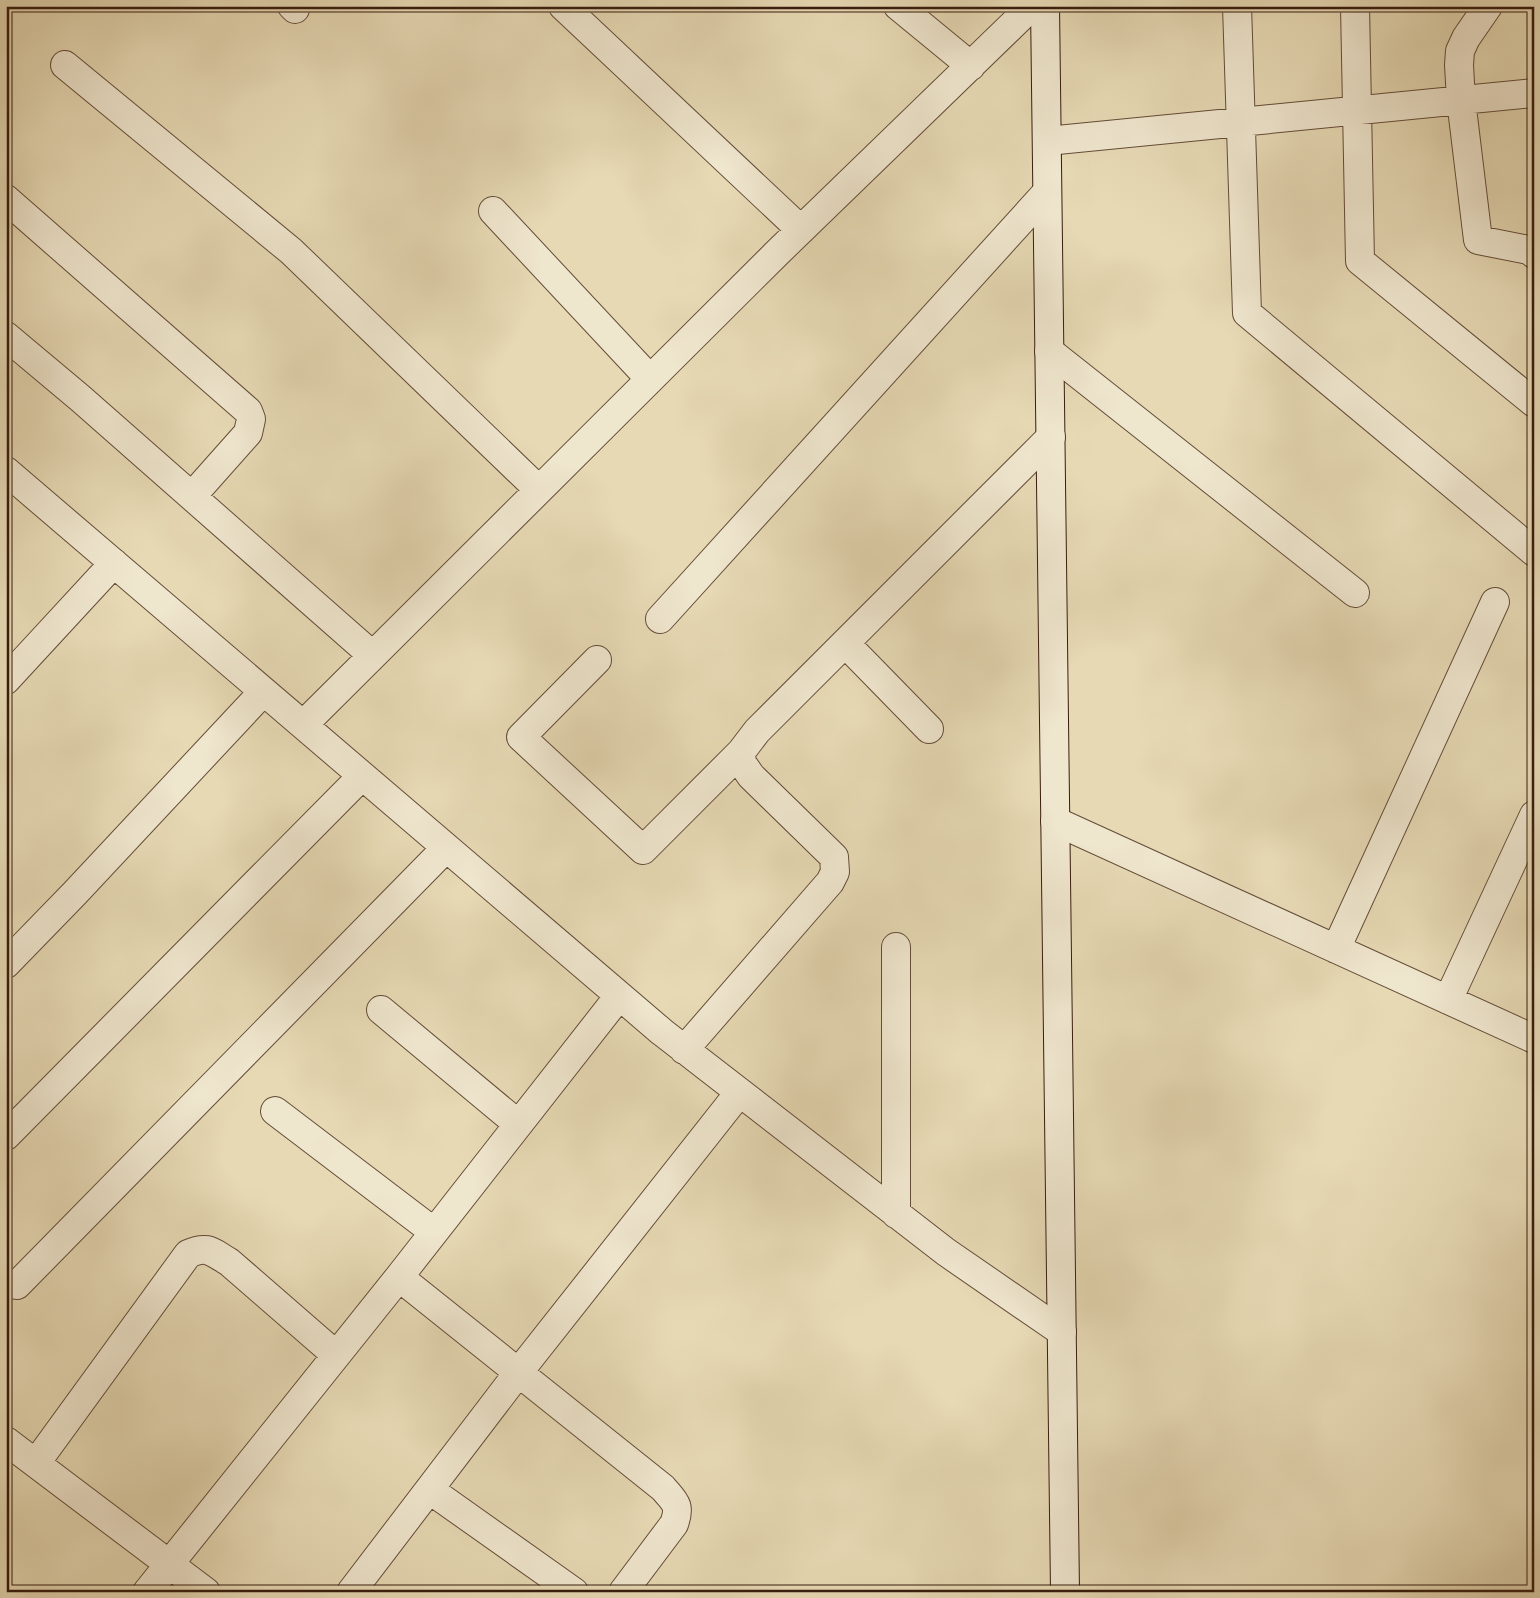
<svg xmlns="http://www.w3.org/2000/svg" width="1540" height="1598" font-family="'Sorts Mill Goudy',serif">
  <rect width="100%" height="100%" fill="#e6d9b4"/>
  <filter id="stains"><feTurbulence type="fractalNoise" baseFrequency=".004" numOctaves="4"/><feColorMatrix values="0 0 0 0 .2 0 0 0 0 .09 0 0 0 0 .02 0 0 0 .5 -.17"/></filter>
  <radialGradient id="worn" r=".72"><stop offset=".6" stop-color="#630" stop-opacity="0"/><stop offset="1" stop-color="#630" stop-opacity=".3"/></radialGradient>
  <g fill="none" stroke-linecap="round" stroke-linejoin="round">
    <g stroke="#644c38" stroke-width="30">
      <path id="street" d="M292 6 295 9
        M563 6 801 230
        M898 6 971 66
        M1237 6 1247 313 1534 552
        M1355 6 1360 261 1534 403
        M1488 6 1466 38 1460 51 1459 65 1461 100 1478 240 1529 250 1534 254
        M65 65 291 251 539 490
        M1047 141 1534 93
        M6 199 248 411 251 419 248 433 192 496
        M493 211 650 379
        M6 336 80 398 372 655
        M1049 351 1355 593
        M6 471 662 1032 946 1252 1062 1332
        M660 619 1047 192
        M845 643 929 729
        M597 660 521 737 643 850 741 752
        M6 680 114 563
        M303 725 776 254 1032 6
        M1055 821 1534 1039
        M896 947V1214
        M1336 949 1495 602
        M6 964 75 893 263 692
        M1448 1000 1534 815
        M381 1010 518 1124
        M684 1050 830 882 835 872 834 857 751 776 742 763 741 752 757 731 1051 437
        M275 1111 434 1232
        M6 1136 362 776
        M399 1277 663 1488C675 1502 681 1505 674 1524L623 1592
        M17 1285 446 848
        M6 1441 206 1592
        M36 1463 188 1254C208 1245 212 1252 229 1262L336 1355
        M430 1490 574 1592
        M147 1592 399 1277 619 996
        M351 1592 518 1373 739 1093"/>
    </g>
    <g stroke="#381d0f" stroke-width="30">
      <path id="secondary" d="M1045 6 1065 1592"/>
    </g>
    <use href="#street" stroke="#efe6ce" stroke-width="28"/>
    <use href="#secondary" stroke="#efe6ce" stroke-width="28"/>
  </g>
  <rect width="1540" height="1598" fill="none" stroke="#e6d9b4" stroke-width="25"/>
  <rect x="8" y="8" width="1525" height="1583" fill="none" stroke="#381d0f" stroke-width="2.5"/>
  <rect x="12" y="12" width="1515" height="1573" fill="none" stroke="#381d0f"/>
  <rect width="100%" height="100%" filter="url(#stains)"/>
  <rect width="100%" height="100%" fill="url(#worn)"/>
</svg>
